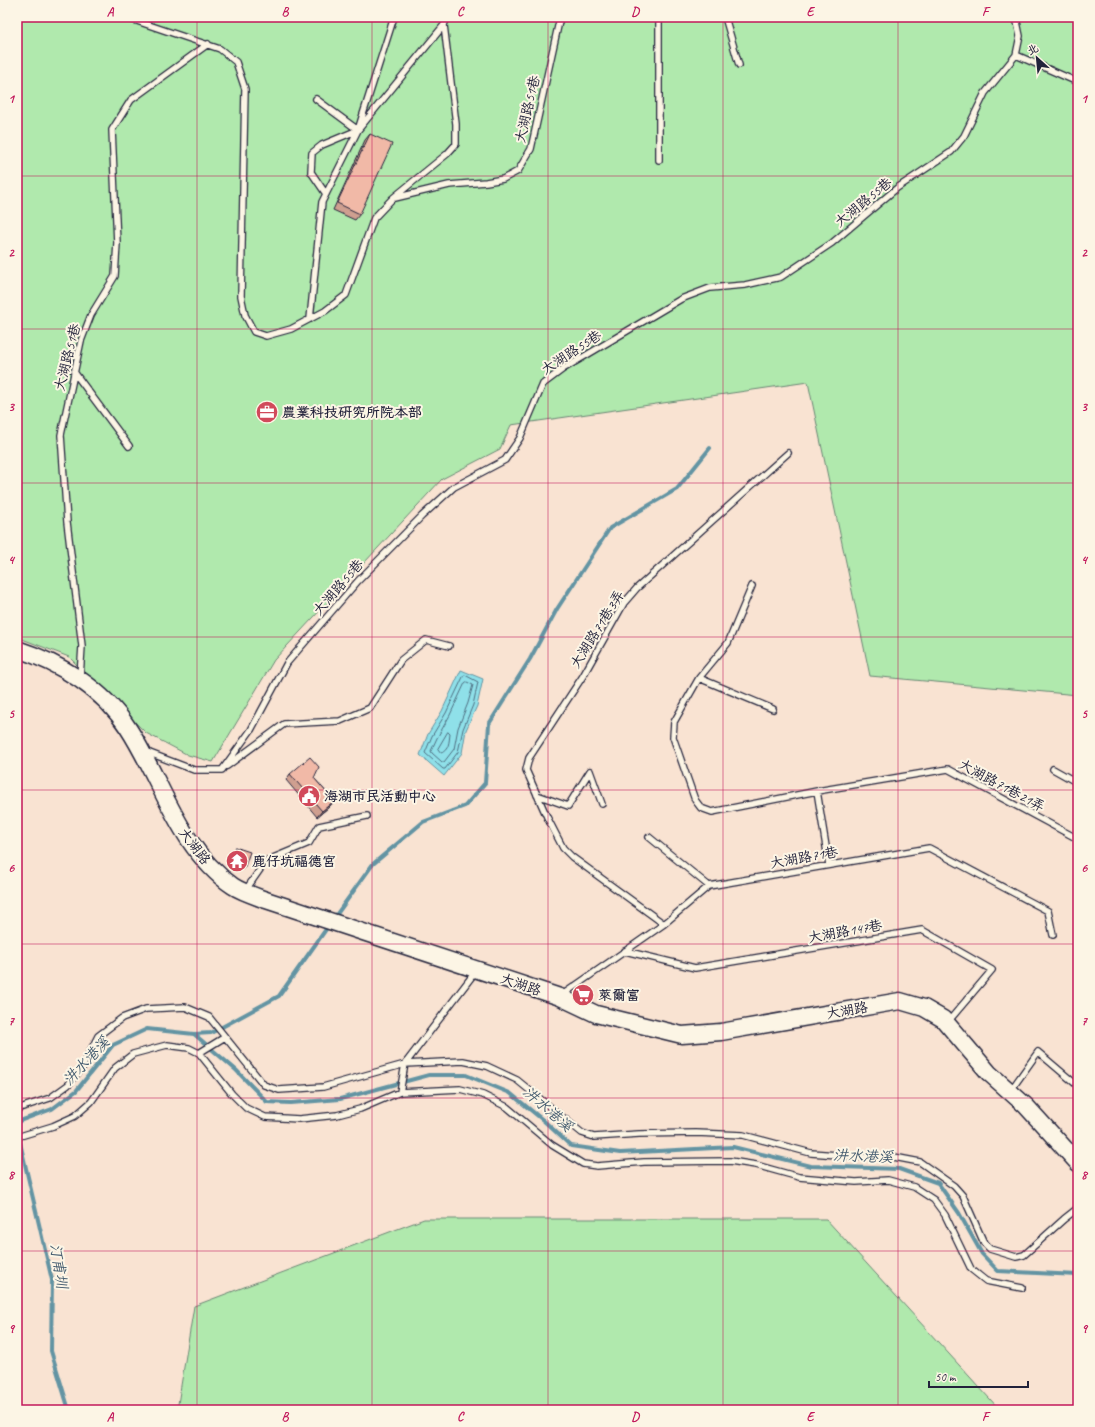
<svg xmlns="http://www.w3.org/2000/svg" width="1095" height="1427" font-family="Caveat,'LXGW WenKai TC',sans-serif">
  <rect width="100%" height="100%" fill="#f9e3d2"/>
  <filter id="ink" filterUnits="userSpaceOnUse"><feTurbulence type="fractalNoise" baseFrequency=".025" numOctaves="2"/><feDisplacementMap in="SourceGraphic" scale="8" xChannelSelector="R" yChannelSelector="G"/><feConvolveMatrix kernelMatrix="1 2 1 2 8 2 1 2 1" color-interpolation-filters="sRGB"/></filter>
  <g filter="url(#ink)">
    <path fill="#b0e9ad" stroke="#698674" d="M17 17H1078V695L870 676 808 382 511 425 500 449 442 479 274 660 213 762 188 755 146 733 69 657 17 637Z
      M424 1219H826L1000 1410H177L194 1306Z"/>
    <path fill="#8fe0e9" stroke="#6394a3" d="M461 670 483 679 477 706 466 730 462 753 444 776 420 755 428 734 442 711Z"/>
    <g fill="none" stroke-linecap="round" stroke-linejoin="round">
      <path stroke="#4e6e81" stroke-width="1" d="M465 675 478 682 473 705 463 729 458 752 445 769H443L425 753 432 736 446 713 463 677Z
        M467 682 473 685 468 703 458 728 454 749 444 762H442L432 753 431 751 437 738 450 715 465 683Z
        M448 732 450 734C449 742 449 750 441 753L438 749Z"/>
      <path stroke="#6394a3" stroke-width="4" d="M334 918 373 864 423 822 465 806 485 783 489 724 530 659 557 609 610 528 677 489 710 448
        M194 1034 211 1033 279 996 329 925
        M17 1122 52 1109 76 1091 113 1045 147 1029 194 1034 236 1070 267 1102 291 1103 340 1099 429 1075H466L510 1093 544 1121 571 1146 620 1153 733 1147 811 1166 899 1169 938 1183 959 1213 982 1254 998 1271 1078 1275
        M17 1126 21 1147 52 1280 51 1351 69 1410"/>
      <g stroke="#22223b" stroke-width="8">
        <path id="lane" d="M125 17 220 49 236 62 245 89 241 296 245 315 254 332 266 336 291 329 325 311 346 295 374 218 393 198 447 154 456 144V124L444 25 447 17
          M725 17 739 65
          M1016 55 1073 80 1078 79
          M316 99 358 130
          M659 160V17
          M326 194 311 172 312 153 322 145 358 130 394 17
          M395 198 449 185 486 182 503 179 518 171 531 149 560 17
          M310 319 322 202 358 130 444 25
          M74 372 129 446
          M752 586 728 643 699 678 674 722 673 737 695 800 701 808 712 812 817 791 948 769 1078 839
          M80 677 82 646 67 522 61 435 81 341 91 315 115 276 117 243 112 130 131 100 208 44
          M699 678 773 709
          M147 752 194 770H222L251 730 287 663 358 581 422 516 454 487 505 460 520 438 543 384 563 369 681 299 710 288 745 285 781 277 832 243 897 188 951 152 964 136 985 93 1016 55 1020 36 1016 17
          M227 766 284 724 340 721 370 708 401 660 426 640 449 646
          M1053 769 1078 783
          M817 791 829 865
          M537 795 568 806 590 771 602 804
          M649 837 709 886
          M245 891 266 861 309 843 319 826 367 816
          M664 924 572 857 563 848 547 817 526 770 529 758 583 676 624 603 637 588 788 453
          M625 951 695 968 922 930 992 970 947 1023
          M562 995 664 924 709 886 929 848 1048 911 1053 935
          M199 1053 225 1037
          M1011 1090 1038 1052 1078 1086
          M400 1092 405 1064 476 971
          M17 1109 50 1098 68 1085 82 1068 98 1036 122 1018 146 1009 185 1007 209 1017 264 1085 279 1090 323 1087 405 1064 463 1061 487 1066 517 1080 582 1133 594 1137 639 1134 696 1133 743 1135 811 1153 864 1157H894L920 1162 954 1186 963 1196 984 1243 990 1249 1016 1257 1024 1255 1064 1219 1078 1208
          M17 1137 53 1126 75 1116 91 1102 115 1068 133 1054 167 1045 189 1048 199 1053 232 1094 246 1108 265 1117 299 1119 337 1115 360 1109 400 1092 460 1089 483 1095 507 1107 552 1145 583 1164 597 1166 644 1162 730 1161 756 1165 799 1177 856 1182 888 1180 914 1187 934 1200 945 1215 971 1269 986 1281 1022 1288"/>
      </g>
      <g stroke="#22223b" stroke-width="19">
        <path id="secondary" d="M17 649C60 663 103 689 128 728 162 780 179 849 233 886 242 892 255 896 266 900L560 997 596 1014 682 1035 721 1032 900 1001 924 1008 943 1019 989 1073 1026 1106 1078 1163"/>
      </g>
      <use href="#lane" stroke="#fcf5e5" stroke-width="5.5"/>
      <use href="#secondary" stroke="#fcf5e5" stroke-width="16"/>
    </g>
    <path fill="#cf9f90" stroke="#22223b" d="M370 134 360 214 355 220 333 210 365 140Z
      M290 774 314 778 334 801 329 807 317 817 286 780Z
      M235 847 245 866 242 870 227 865 232 851Z"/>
    <path fill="#a98275" stroke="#22223b" d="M334 801 329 807 317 817 322 811Z
      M230 861 245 866 242 870 227 865Z"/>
    <path fill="#f1b9a7" stroke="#22223b" d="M370 134 392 144 360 214 337 203Z
      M310 757 319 767 314 778 334 801 322 811 290 774Z
      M235 847 250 852 245 866 230 861Z"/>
  </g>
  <path fill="none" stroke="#c2185b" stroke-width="1" stroke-opacity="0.55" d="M197 17V1410M372 17V1410M548 17V1410M723 17V1410M898 17V1410M17 176H1078M17 329H1078M17 483H1078M17 637H1078M17 790H1078M17 944H1078M17 1098H1078M17 1251H1078"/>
  <defs>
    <g id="office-disc" transform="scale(1.15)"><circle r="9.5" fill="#d1495b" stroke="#fcf5e5"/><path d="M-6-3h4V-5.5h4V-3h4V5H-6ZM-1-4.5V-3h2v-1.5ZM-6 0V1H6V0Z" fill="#fff"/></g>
    <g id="civic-disc" transform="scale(1.15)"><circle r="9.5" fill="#d1495b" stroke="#fcf5e5"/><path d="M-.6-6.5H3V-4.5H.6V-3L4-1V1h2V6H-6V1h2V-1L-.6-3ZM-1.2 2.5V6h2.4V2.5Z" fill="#fff"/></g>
    <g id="temple-disc" transform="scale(1.15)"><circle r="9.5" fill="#d1495b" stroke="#fcf5e5"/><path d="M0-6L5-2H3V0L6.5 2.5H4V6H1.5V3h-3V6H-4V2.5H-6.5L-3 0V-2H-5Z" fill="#fff"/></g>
    <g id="supermarket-disc" transform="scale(1.15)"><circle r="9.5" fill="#d1495b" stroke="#fcf5e5"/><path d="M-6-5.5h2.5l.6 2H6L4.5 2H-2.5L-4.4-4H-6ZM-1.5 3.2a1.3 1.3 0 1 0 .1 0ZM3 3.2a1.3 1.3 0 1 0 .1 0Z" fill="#fff"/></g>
  </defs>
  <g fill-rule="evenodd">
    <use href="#office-disc" x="267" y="412"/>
    <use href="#civic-disc" x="309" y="796"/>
    <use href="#temple-disc" x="237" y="861"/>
    <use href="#supermarket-disc" x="583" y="995"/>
  </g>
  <g text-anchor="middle" stroke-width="4" stroke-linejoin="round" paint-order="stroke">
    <g font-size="14" fill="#22223b" stroke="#fcf5e5">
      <text transform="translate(527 109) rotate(-77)" y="5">大湖路51巷</text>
      <text transform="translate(863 202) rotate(-39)" y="5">大湖路55巷</text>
      <text transform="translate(571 352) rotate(-33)" y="5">大湖路55巷</text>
      <text transform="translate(67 357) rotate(-76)" y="5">大湖路51巷</text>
      <text transform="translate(338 587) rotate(-49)" y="5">大湖路55巷</text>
      <text transform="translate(597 629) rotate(-58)" y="5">大湖路71巷3弄</text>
      <text transform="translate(1002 785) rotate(28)" y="5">大湖路71巷21弄</text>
      <text transform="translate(195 846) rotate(53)" y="5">大湖路</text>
      <text transform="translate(804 857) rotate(-10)" y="5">大湖路71巷</text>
      <text transform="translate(845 931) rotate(-10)" y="5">大湖路147巷</text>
      <text transform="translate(521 984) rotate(19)" y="5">大湖路</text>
      <text transform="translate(847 1010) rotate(-10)" y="5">大湖路</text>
    </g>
    <g font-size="14" font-weight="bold" fill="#22223b" stroke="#fcf5e5" text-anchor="start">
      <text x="282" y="417">農業科技研究所院本部</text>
      <text x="324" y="801">海湖市民活動中心</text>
      <text x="252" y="866">鹿仔坑福德宮</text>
      <text x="598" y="1000">萊爾富</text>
    </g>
    <g font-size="15" font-style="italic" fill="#435b6f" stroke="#fcf5e5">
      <text transform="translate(86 1061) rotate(-47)" y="5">汫水港溪</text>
      <text transform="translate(548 1109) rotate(41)" y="5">汫水港溪</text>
      <text transform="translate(863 1156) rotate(2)" y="5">汫水港溪</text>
      <text transform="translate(59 1266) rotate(81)" y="5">汀甫圳</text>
    </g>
  </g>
  <rect width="1095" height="1427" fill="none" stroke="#fcf5e5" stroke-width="44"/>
  <g transform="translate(1037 58) rotate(333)" stroke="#fcf5e5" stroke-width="3" paint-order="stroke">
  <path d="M0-3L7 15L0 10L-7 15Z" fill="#22223b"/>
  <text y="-6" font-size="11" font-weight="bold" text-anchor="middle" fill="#22223b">北</text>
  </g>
  <path d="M929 1381v6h99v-6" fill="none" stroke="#22223b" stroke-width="2"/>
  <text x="935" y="1381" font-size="12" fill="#22223b" stroke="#fcf5e5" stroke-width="3" paint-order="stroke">50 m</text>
  <rect x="22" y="22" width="1051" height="1383" fill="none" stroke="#c2185b" stroke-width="1.5"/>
  <g font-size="13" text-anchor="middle" font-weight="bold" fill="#c2185b">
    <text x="110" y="16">A</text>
    <text x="285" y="16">B</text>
    <text x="460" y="16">C</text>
    <text x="635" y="16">D</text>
    <text x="810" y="16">E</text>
    <text x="985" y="16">F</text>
    <text x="11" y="103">1</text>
    <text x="1084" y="103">1</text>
    <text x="11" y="257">2</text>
    <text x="1084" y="257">2</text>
    <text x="11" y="411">3</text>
    <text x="1084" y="411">3</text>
    <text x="11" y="564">4</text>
    <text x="1084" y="564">4</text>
    <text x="11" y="718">5</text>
    <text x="1084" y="718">5</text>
    <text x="11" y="872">6</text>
    <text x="1084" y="872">6</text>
    <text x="11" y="1025">7</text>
    <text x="1084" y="1025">7</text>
    <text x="11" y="1179">8</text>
    <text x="1084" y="1179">8</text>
    <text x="11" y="1333">9</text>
    <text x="1084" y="1333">9</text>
    <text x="110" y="1421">A</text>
    <text x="285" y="1421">B</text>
    <text x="460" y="1421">C</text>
    <text x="635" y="1421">D</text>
    <text x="810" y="1421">E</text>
    <text x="985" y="1421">F</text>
  </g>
</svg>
